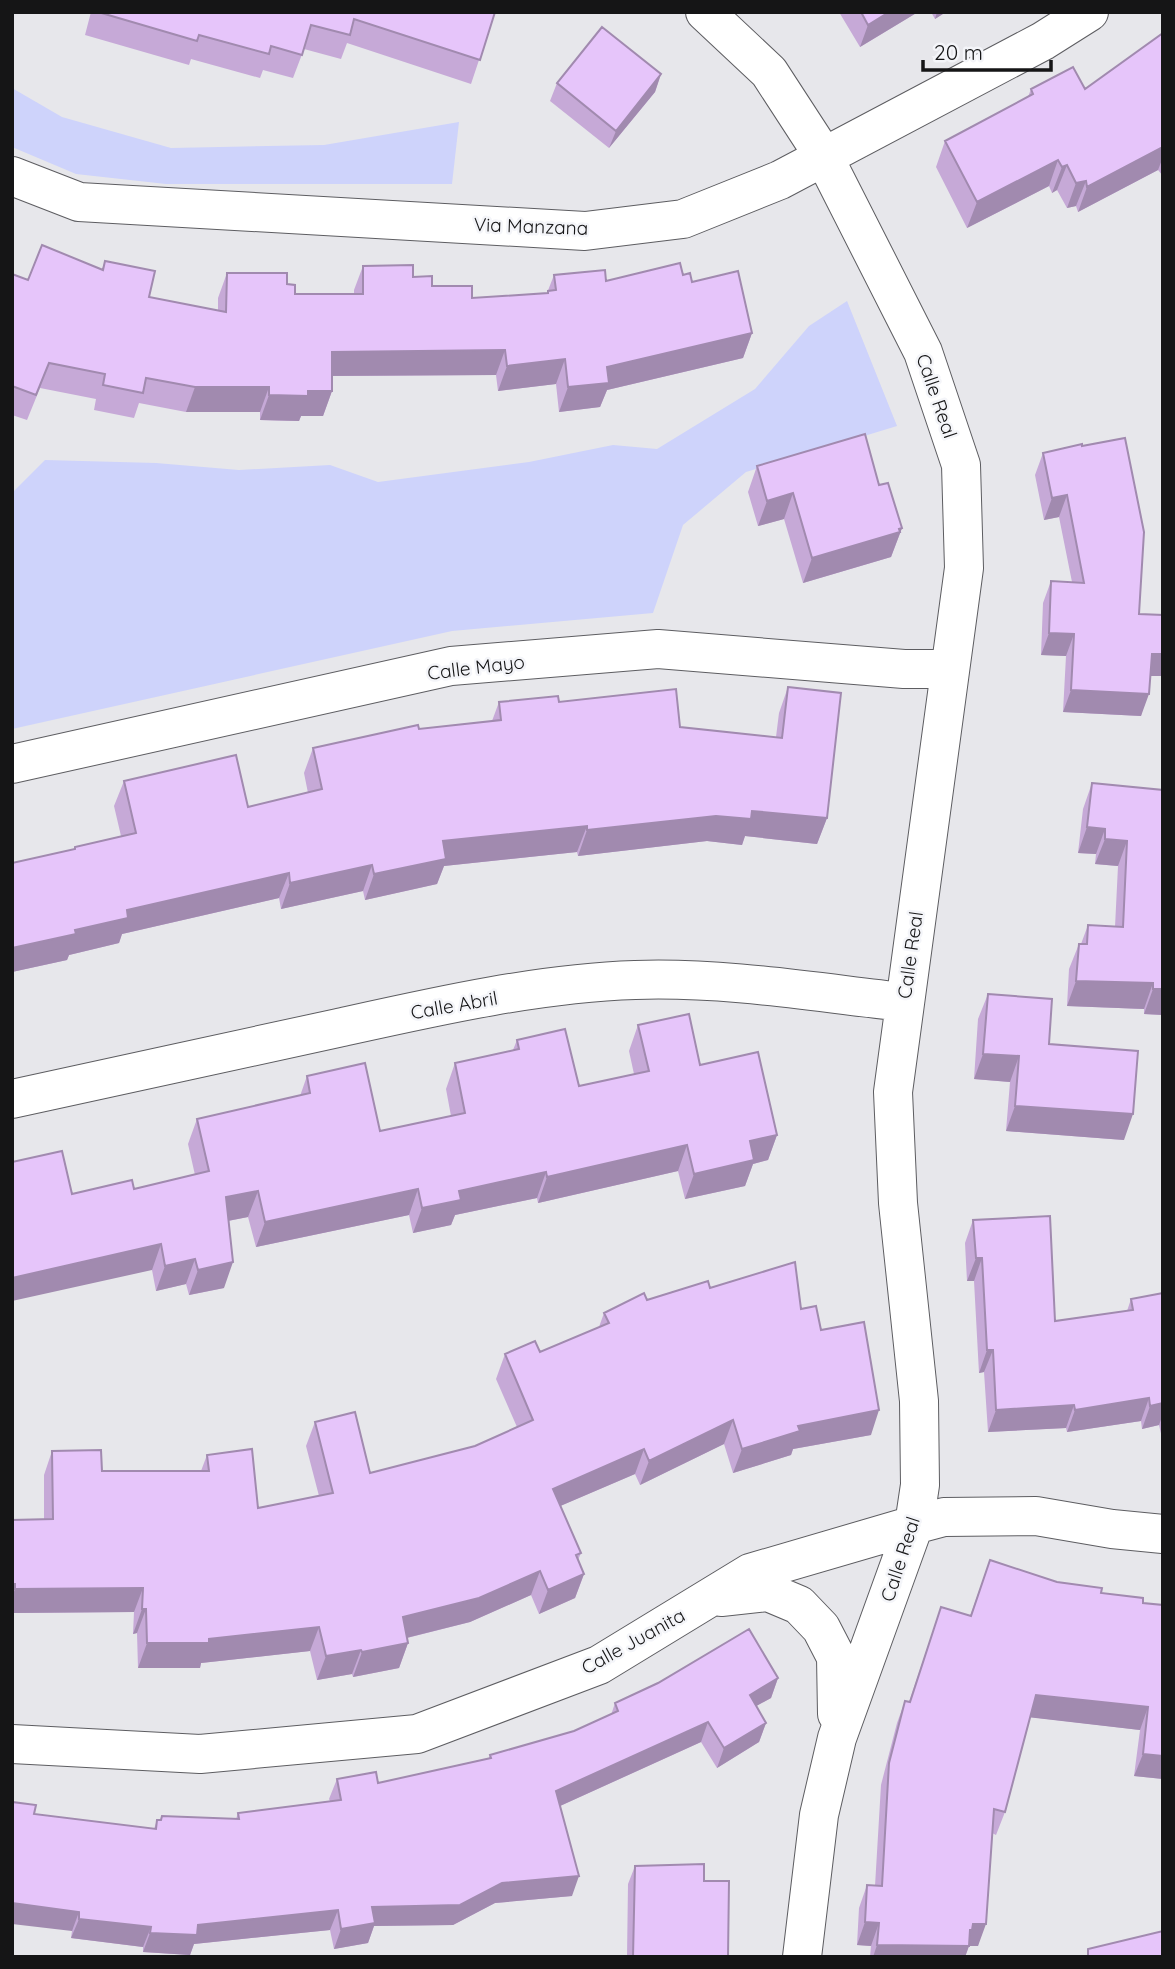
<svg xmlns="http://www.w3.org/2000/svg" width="1175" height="1969" font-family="Quicksand,sans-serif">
  <rect width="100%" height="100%" fill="#e7e7eb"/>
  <path fill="#ced3fb" d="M12 88 62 117 171 148 324 145 459 122 452 184H166L76 174 12 147Z
    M847 301 897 426 746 472 683 525 653 613 452 631 12 729V493L45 460 156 463 239 470 330 465 378 482 529 462 613 445 657 449 755 389 809 326Z"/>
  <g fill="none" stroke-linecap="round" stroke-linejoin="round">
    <g stroke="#5d5d61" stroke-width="40">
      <path id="minor" d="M705 12 769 72 823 155 923 352 961 465 964 568 893 1092 898 1203 919 1401 920 1485 914 1525 837 1738 819 1815 802 1957
        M12 176 79 202 585 231 683 219 780 180 1043 41 1089 12
        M12 764 451 666 658 649 904 669H949
        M12 1099C121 1075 229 1052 338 1028 433 1007 538 983 635 980 725 977 814 992 903 1002
        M721 1597 768 1592 799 1605 821 1628 836 1657 837 1714
        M12 1744 200 1754 417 1734 599 1665 750 1573 914 1525 944 1517 1036 1516 1112 1529 1163 1534"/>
    </g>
    <use href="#minor" stroke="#fff" stroke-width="38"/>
  </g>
  <path fill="#c6a9d7" d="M91 12H495L471 84 347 43 341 59 304 49 293 78 263 70 260 78 191 59 189 65 85 35Z
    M839 12H918L860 47Z
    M931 12H946L935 19Z
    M1163 33V176L1158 170 1078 212 1076 206 1067 208 1057 190 1052 193 1049 186 967 228 936 167 945 141 1028 97 1031 89H1085Z
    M661 74 655 92 609 148 550 101 557 83Z
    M105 261 149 297 218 311V298L227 273 287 284 295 294H354V290L363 266 413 277 432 286 472 298 547 293 554 275 606 281 683 275 752 333 743 358 607 390 600 407 559 412 556 384 498 391 496 375 332 376V391L323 416H301L299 421 260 420V412H186L139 403 134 418 94 410 96 399 40 388 27 420 12 415V274L28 280 102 269Z
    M1043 453 1139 614 1163 615V671L1161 676H1150L1141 716 1063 712 1066 656 1041 655 1043 603 1051 581 1072 582 1059 517 1044 520 1035 475Z
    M757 466 879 485 902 528 891 557 803 583 784 519 758 526 748 492Z
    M788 687 827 818 817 844 745 836 742 845 707 841 578 856 577 852 444 866 437 884 365 900 363 891 281 909 279 898 122 934 119 943 69 955 67 960 12 972V863L74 849 75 847 121 836 114 806 124 781 248 807 308 793 304 773 313 748 419 729 492 721 499 702H559L680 727 776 737 779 713Z
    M1092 783 1163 790V1015L1144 1014V1009L1067 1006 1069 969 1079 944H1081L1088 925 1115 927 1118 866 1095 864 1096 854 1078 853 1083 809Z
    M988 994 1049 1044 1124 1140 1006 1131 1010 1082 974 1079 978 1019Z
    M638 1025 700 1065 777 1135 768 1160 753 1164 745 1186 685 1199 678 1171 538 1203 537 1198 455 1215 451 1225 413 1233 409 1215 256 1247 248 1217 228 1221 224 1288 189 1295 186 1284 156 1291 152 1270 72 1194 134 1189 195 1175 188 1144 197 1119 300 1096 307 1076 380 1131 451 1116 446 1089 455 1063 513 1050 517 1040 579 1086 634 1074 629 1051Z
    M973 1220 1055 1321 1127 1311 1131 1299 1163 1293V1442L1159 1425 1142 1429 1141 1421 1067 1432 1066 1428 988 1432 984 1372 979 1373 974 1281H967L965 1243Z
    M710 1288 801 1309 821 1330 871 1435 793 1449 791 1455 733 1473 724 1444 640 1485 635 1474 560 1506 581 1553 578 1560 584 1574 575 1598 539 1614 531 1595 470 1622 407 1638 408 1643 399 1668 353 1677 352 1674 317 1680 310 1651 201 1663 200 1668H138L137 1633 133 1634 134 1612 12 1613V1520H44V1475L52 1451 102 1471H201L207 1455 258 1508 319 1496 306 1446 315 1422 370 1473 475 1446 517 1427 496 1379 505 1354 540 1352 599 1327 604 1313 647 1300Z
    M990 1560 1057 1582 1143 1603 1163 1605V1779L1134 1776 1140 1730 1030 1717 1005 1812 996 1835 992 1833 978 1946H969L965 1957H870L871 1946 857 1945 859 1908 867 1885 875 1886 881 1785 897 1723 905 1701 909 1702 941 1607 970 1616Z
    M778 1678 771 1698 756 1706 766 1723 759 1742 717 1768 701 1742 560 1806 572 1896 495 1903 453 1925 374 1926 368 1943 334 1949 330 1930 194 1944 190 1955 143 1952V1947L71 1938 72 1931 34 1814 154 1829 157 1820H160L162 1816 236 1819 238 1813 330 1801 329 1799 337 1779 378 1783 489 1758 490 1755 574 1731 611 1715 615 1703Z
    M635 1866 704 1881 728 1957H627L628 1884Z"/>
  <path fill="#a18aaf" d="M889 12H918L860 47 868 25Z
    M937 12H946L935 19Z
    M661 74 655 92 609 148 616 131Z
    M1163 147V157L1158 170 1078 212 1087 187Z
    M1058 160 1049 186 967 228 977 202Z
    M1067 165 1057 190 1052 193 1062 167Z
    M1086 181 1076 206 1067 208 1076 183Z
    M752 333 743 358 607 390 600 407 559 412 568 387 607 367Z
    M505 350 496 375 323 376 332 352Z
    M565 359 556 384 498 391 507 366Z
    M195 387H269L260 412H186Z
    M308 391H332L323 416H301L299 421 260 420 269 395Z
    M793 493 784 519 758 526 767 501Z
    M1067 495 1059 517 1044 520 1052 498Z
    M902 528 891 557 803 583 812 558Z
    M1049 633 1074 634 1066 656 1041 655Z
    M1152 654H1163V671L1161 676H1144Z
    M1071 690 1149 694 1141 716 1063 712Z
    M752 811 827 818 817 844 745 836 742 845 707 841 578 856 587 830Z
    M587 826 577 852 444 866 437 884 365 900 374 874 443 841Z
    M1087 827 1105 829 1096 854 1078 853Z
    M1105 839 1127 841 1118 866 1095 864Z
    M372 865 363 891 281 909 290 883Z
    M289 873 279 898 122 934 119 943 69 955 67 960 12 972V948L75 930 127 910Z
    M1076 981 1153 983 1144 1009 1067 1006Z
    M1153 989H1163V1015L1144 1014Z
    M983 1054 1019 1056 1010 1082 974 1079Z
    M1015 1106 1133 1114 1124 1140 1006 1131Z
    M777 1135 768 1160 753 1164 745 1186 685 1199 694 1174 750 1141Z
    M687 1145 678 1171 538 1203 547 1177Z
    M546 1172 537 1198 455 1215 451 1225 413 1233 422 1208 459 1191Z
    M418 1189 409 1215 256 1247 265 1222Z
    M258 1191 248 1217 217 1223 226 1197Z
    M161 1244 152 1270 12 1301V1278Z
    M976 1258H982L974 1281H967Z
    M195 1259 186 1284 156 1291 165 1266Z
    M233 1262 224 1288 189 1295 198 1270Z
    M987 1350H993L984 1372 979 1373Z
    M1149 1398 1141 1421 1067 1432 1075 1410Z
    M1163 1403V1414L1159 1425 1142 1429 1150 1406Z
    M1074 1405 1066 1428 988 1432 996 1410Z
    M879 1410 871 1435 793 1449 791 1455 733 1473 742 1449 798 1426Z
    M733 1420 724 1444 640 1485 649 1461Z
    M644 1449 635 1474 544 1513 553 1489Z
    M540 1571 531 1595 470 1622 394 1641 403 1617Z
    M584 1574 575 1598 539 1614 548 1590Z
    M143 1588 134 1612 12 1613V1597L15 1589Z
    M142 1609H146L137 1633 133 1634Z
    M319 1627 310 1651 201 1663 200 1668H138L147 1643 209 1639Z
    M408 1643 399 1668 353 1677 362 1652Z
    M361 1650 352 1674 317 1680 326 1656Z
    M778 1678 771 1698 742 1714 750 1695Z
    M1036 1695 1148 1707 1140 1730 1027 1717Z
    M708 1722 701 1742 549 1811 556 1791Z
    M766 1723 759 1742 717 1768 724 1748Z
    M1143 1754 1163 1756V1779L1134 1776Z
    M579 1876 572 1896 495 1903 453 1925 374 1926 368 1943 334 1949 341 1929 372 1907 502 1883Z
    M12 1903 79 1912 72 1931 12 1924Z
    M338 1910 330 1930 194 1944 190 1955 143 1952 150 1933 198 1925Z
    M79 1919 151 1927 143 1947 71 1938Z
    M865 1922 879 1923 871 1946 857 1945Z
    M973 1924H986L978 1946H966H969L965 1957H873L877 1945Z"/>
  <path fill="#e6c5fa" stroke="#a18aaf" stroke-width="2" d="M98 12H495L480 60 354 19 350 35 311 25 302 55 271 46 269 54 199 35 197 41Z
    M861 12H889L868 25Z
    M602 27 661 74 616 131 557 83Z
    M1163 33V147L1087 187 1086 181 1076 183 1067 165 1062 167 1058 160 977 202 945 141 1033 94 1031 89 1073 67 1085 89Z
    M42 245 103 270 105 261 155 271 149 297 226 312 227 273H287V284L295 285V294H363V266L413 265V277L432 276V286H472V298L548 293V291L556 290 554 275 605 270 606 281 680 263 683 275 690 273 692 282 738 271 752 333 607 367 609 383 568 387 565 359 507 366 505 350 332 352V391H308V396L269 395V387H195L146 378 143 393 103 385 105 374 49 363 36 395 12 386V274L28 280Z
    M865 434 879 485 888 483 902 528 899 529 900 532 812 558 793 493 767 501 757 466Z
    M1125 438 1144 532 1139 614 1163 615V654H1152L1149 694 1071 690 1074 634 1049 633 1051 581 1084 583 1067 495 1052 498 1043 453 1082 444V446Z
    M788 687 841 693 827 818 752 811 751 819 716 816 587 830V826L443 841 446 859 374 874 372 865 290 883 289 873 127 910 128 918 75 930 76 934 12 948V863L75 849V847L136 833 124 781 236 755 248 807 322 789 313 748 418 725 419 729 501 720 499 702 558 696 559 702 676 689 680 727 782 738Z
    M1092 783 1163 790V989H1153V983L1076 981 1079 944H1087L1088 925 1123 927 1127 841 1105 839V829L1087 827Z
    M988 994 1052 999 1049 1044 1138 1051 1133 1114 1015 1106 1019 1056 983 1054Z
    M689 1014 700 1065 758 1052 777 1135 750 1141 754 1160 694 1174 687 1145 547 1177 546 1172 459 1191 461 1200 422 1208 418 1189 265 1222 258 1191 226 1197 233 1262 198 1270 195 1259 165 1266 161 1244 12 1278V1162L62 1151 72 1194 132 1180 134 1189 209 1171 197 1119 310 1093 307 1076 365 1063 380 1131 465 1113 455 1063 519 1049 517 1040 565 1029 579 1086 649 1071 638 1025Z
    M1050 1216 1055 1321 1133 1310 1131 1299 1163 1293V1403L1150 1406 1149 1398 1075 1410 1074 1405 996 1410 993 1350H987L982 1258H976L973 1220Z
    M795 1262 801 1309 816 1306 821 1330 864 1322 879 1410 798 1426 800 1431 742 1449 733 1420 649 1461 644 1449 553 1489 581 1553 576 1555 584 1574 548 1590 540 1571 479 1598 403 1617 408 1643 362 1652 361 1650 326 1656 319 1627 209 1639V1643H147L146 1609H142L143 1588 15 1589V1584H12V1520L53 1519 52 1451 101 1450 102 1471H209L207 1455 252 1449 258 1508 333 1493 315 1422 355 1412 370 1473 475 1446 533 1420 505 1354 535 1341 540 1352 609 1323 604 1313 644 1293 647 1300 708 1281 710 1288Z
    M990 1560 1057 1582 1102 1588 1101 1593 1143 1598V1603L1163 1605V1756L1143 1754 1148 1707 1036 1695 1005 1812 994 1809 986 1924H973L972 1930H970L969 1946 877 1945 879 1923 865 1922 867 1885 882 1886 889 1763 905 1701 910 1702 941 1607 971 1616Z
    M749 1629 778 1678 750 1695 766 1723 724 1748 708 1722 556 1791 579 1876 502 1883 460 1905 372 1907 375 1923 341 1929 338 1910 198 1925 197 1935 150 1933 151 1927 79 1919V1912L12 1903V1802L36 1805 34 1814 156 1829 157 1820H161L162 1816 239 1819 238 1813 341 1800 337 1779 376 1772 378 1783 491 1758 490 1755 574 1731 618 1711 615 1703 658 1683Z
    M704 1864V1881H729L728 1957H633L635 1866Z
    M1163 1931V1957H1088V1949Z"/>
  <g text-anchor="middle" stroke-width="5" stroke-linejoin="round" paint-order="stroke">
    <g font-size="19" fill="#151516" stroke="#f4f5f9">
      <text transform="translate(531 226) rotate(2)" y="7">Via Manzana</text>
      <text transform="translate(937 396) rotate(71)" y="7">Calle Real</text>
      <text transform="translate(476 667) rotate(-7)" y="7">Calle Mayo</text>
      <text transform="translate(910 955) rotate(-82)" y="7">Calle Real</text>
      <text transform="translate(454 1005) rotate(-10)" y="7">Calle Abril</text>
      <text transform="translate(900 1559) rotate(-72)" y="7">Calle Real</text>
      <text transform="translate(633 1641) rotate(-29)" y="7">Calle Juanita</text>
    </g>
  </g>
  <rect width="1175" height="1969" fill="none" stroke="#151516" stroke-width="28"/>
  <path d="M923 60v10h128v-10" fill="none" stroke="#151516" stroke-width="3.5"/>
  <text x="934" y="60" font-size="21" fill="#151516" stroke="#f4f5f9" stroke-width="5" paint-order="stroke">20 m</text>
</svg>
